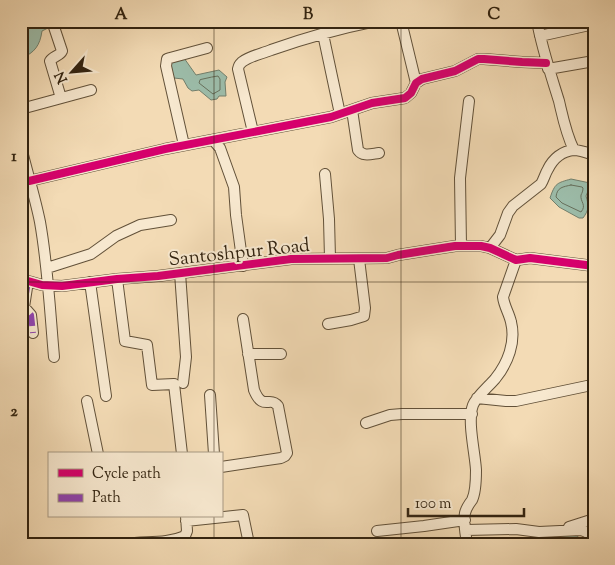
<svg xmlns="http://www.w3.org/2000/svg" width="615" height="565" font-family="'Sorts Mill Goudy',serif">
  <rect width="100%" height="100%" fill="#f3dbb5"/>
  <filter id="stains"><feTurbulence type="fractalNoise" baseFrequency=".004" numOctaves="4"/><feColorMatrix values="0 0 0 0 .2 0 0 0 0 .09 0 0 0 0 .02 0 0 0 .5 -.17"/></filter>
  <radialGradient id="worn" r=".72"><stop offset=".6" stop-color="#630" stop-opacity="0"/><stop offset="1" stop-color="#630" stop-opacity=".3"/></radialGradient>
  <path fill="#9cbca9" stroke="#727f6c" d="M21 21H51V24L48 28 42 31C40 45 35 53 21 58Z
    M184 58 196 75 219 70 227 77 225 82 226 96H219L217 99 211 100 199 90 192 91 188 88 183 79 174 78 169 65 172 60Z
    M571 179 590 183 594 187 588 191 586 196C589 206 589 210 583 218H579L559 207 550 198C555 183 557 183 571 179Z
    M557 534 577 536 587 544H528L530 541Z"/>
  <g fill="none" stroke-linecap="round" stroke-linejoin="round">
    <path stroke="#67705c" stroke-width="1" d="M212 77 218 76 220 79V90L213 94 199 83 200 80Z
      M571 185 582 187 583 188C583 191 582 193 581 195 580 202 587 205 581 212L562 203 556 197C557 187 563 187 571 185Z"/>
    <g stroke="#625139" stroke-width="12">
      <path id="minor" d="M52 21 62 51C60 56 53 56 50 61L61 98
        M401 21 416 83
        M537 21C542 49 551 75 559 101 563 118 566 134 574 150
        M323 34 340 114
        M540 36 594 24
        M548 69 594 61
        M21 109 91 90
        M352 110 358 150C363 157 371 154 379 153
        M253 132 238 69C239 65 239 65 242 62 250 56 261 54 271 50 305 38 341 28 376 21
        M213 140 220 148 234 187 236 215 243 266
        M184 145 166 66 167 59 170 58 207 48
        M21 147C27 172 35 197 40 222 48 267 50 312 54 357
        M325 174 329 219 330 258
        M29 181 165 149 331 117 372 103 405 98 411 93 416 83 422 79 455 71 478 59H484L522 62 546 63
        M461 246 460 178 469 101
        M490 248 500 235 508 213 513 206 541 184C544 179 545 174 548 169 553 159 562 151 574 150 580 150 588 153 594 155
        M47 268 91 254 116 236 140 225 171 220
        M180 273 186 357 183 383
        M21 279 42 285 62 286 117 279 158 276 291 259 387 258 398 255 455 246H481L490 248 516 260 530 258 594 266
        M117 279 125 341 147 345 152 385 174 384 182 454
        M28 281 24 307 31 315 33 333
        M90 282 106 396
        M328 324 351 320 364 316 365 308 359 259
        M248 354H281
        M210 395 214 454
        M477 398 506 401H516L587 386
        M87 401 98 454
        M366 423 390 415 402 414H472
        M221 467 281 458 285 456 287 453 278 406C270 395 263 412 254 390L243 319
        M186 521 243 515 249 544
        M569 527 594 519
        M466 530 516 529 539 532 581 530C588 532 592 535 594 542
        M377 531 424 526 465 520
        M126 544C146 541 166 544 185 536L187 531 186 516
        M467 544C466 535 463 523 465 513 466 508 469 504 472 500 476 492 476 479 476 470 475 452 467 421 473 405 476 397 489 386 495 379 508 363 516 342 511 322 509 313 504 306 503 297L516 260"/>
    </g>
    <use href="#minor" stroke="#f7e8cf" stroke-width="10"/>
    <path stroke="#8e44ad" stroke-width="6" stroke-dasharray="12 6" stroke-linecap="butt" d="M28 281 24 307 31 315 33 333"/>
    <g stroke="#f7e8cf" stroke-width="11">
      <path id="cycleway" d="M29 181 165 149 331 117 372 103 405 98 411 93 416 83 422 79 455 71 478 59H484L522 62 546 63
        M21 279 42 285 62 286 117 279 158 276 291 259 387 258 398 255 455 246H481L490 248 516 260 530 258 594 266"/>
    </g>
    <use href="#cycleway" stroke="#d6006c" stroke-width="8"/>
  </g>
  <path fill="none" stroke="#322310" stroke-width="1" stroke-opacity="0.55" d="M214 21V454M401 21V544M21 282H594M214 516V544"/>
  <g text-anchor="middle" stroke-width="4" stroke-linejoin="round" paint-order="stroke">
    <g font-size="19" fill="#322310" stroke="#f7e8cf">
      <text transform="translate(239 251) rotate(-6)" y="7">Santoshpur Road</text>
    </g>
  </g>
  <rect width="615" height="565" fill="none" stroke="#f3dbb5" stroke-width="55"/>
  <rect x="48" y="452" width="175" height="65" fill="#f7e8cf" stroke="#a89983"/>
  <rect x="58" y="469" width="25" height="8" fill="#d6006c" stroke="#a89983"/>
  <text x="92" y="478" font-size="15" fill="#322310">Cycle path</text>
  <rect x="58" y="494" width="25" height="8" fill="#8e44ad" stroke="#a89983"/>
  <text x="92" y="502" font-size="15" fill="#322310">Path</text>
  <g transform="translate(72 72) rotate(243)" stroke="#f7e8cf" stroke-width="4" paint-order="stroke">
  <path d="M0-4L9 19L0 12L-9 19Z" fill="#322310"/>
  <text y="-8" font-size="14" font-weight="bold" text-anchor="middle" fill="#322310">N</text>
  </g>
  <path d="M408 508v8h116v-8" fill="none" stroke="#322310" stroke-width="2.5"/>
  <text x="415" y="508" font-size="15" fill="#322310" stroke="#f7e8cf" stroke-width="4" paint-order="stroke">100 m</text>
  <rect x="28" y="28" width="560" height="510" fill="none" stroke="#322310" stroke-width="2"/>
  <g font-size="16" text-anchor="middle" font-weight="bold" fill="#322310">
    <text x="121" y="19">A</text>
    <text x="308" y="19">B</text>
    <text x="494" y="19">C</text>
    <text x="14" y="161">1</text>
    <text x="14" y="416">2</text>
  </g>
  <rect width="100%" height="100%" filter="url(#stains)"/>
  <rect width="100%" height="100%" fill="url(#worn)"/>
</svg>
